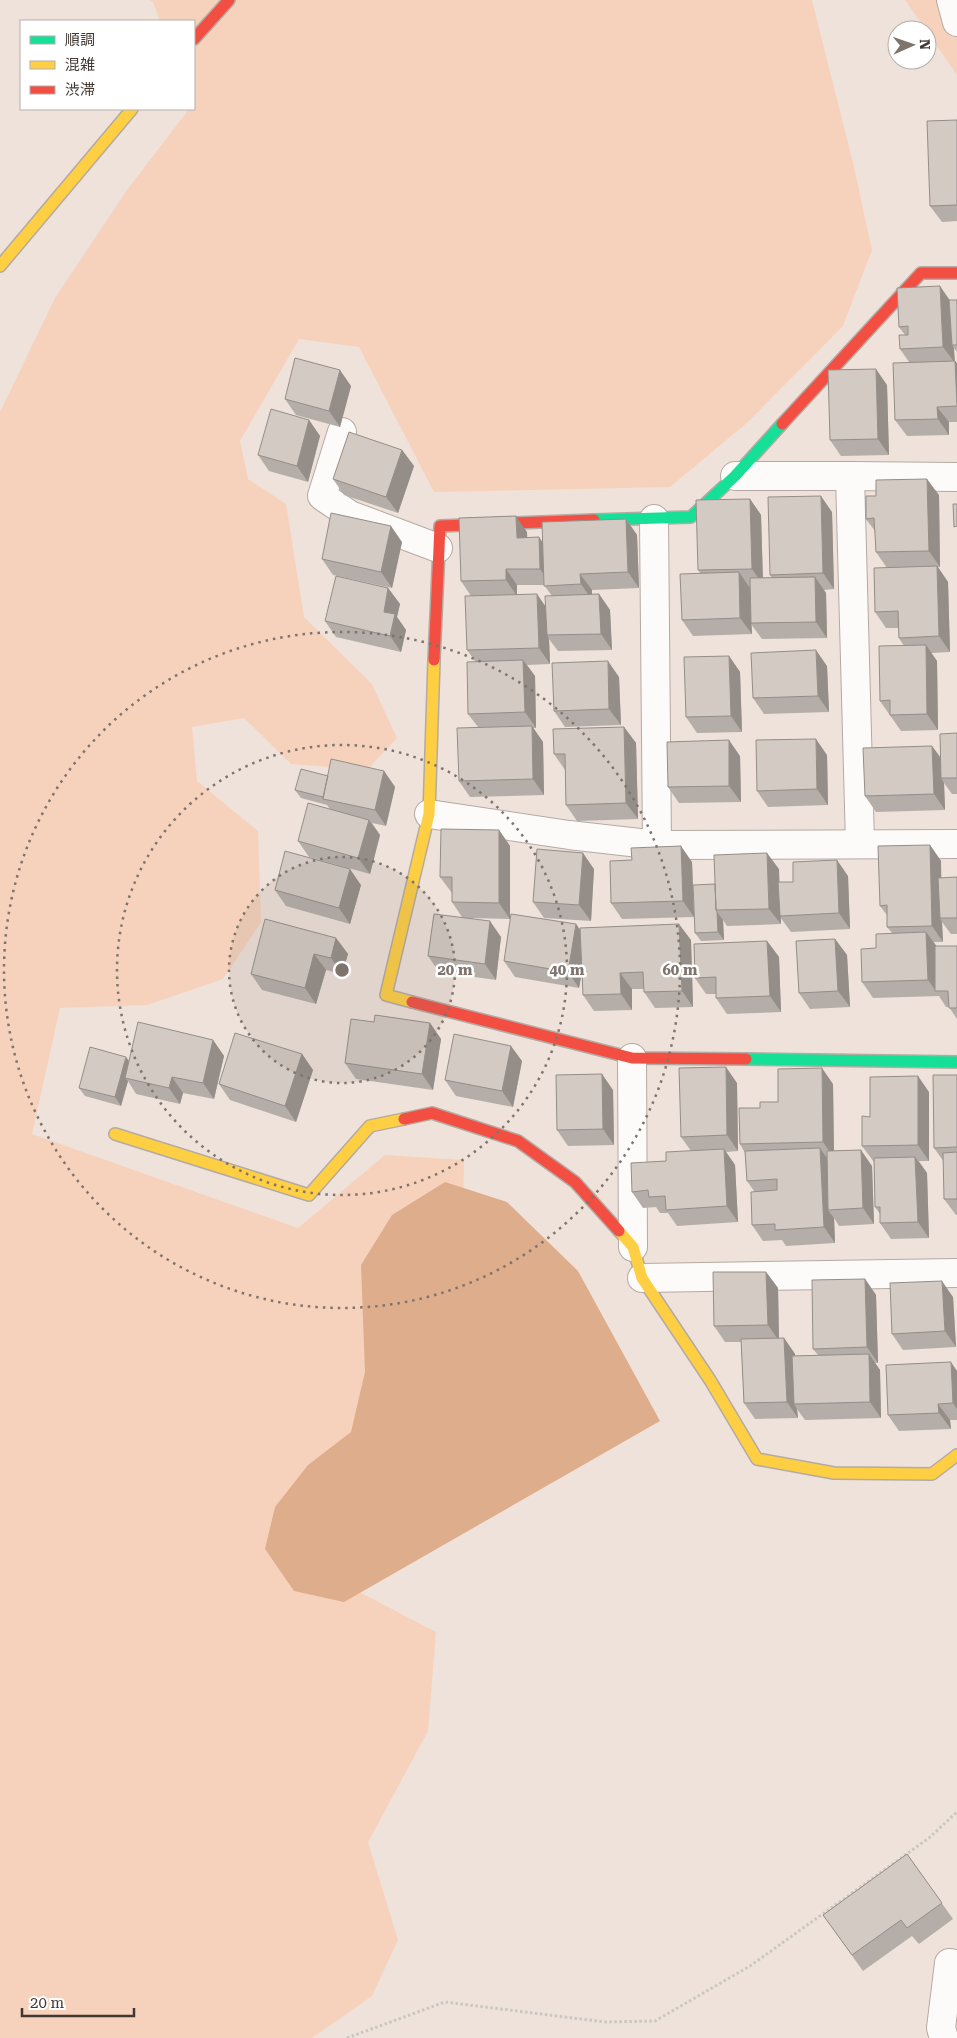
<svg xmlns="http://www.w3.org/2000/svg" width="957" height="2038" font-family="'Roboto Serif','Noto Sans JP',serif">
  <rect width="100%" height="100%" fill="#efe2da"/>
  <path fill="#f6d2bc" d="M149 0H812L853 163 872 250 843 326 748 422 670 487 434 492 359 347 299 339 240 441 248 479 286 504 304 617 372 684 397 738 367 770 291 764 244 718 192 727 197 781 258 831 261 922 223 979 147 1005 60 1008 32 1134 298 1228 385 1155 464 1160 463 1214 306 1564 436 1632 428 1731 368 1842 398 1940 372 1996 312 2038H0V412L55 298 127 190 189 109H194V21H160L153 2Z
    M905 0H957V75Z"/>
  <path fill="#dead8c" d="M445 1182 507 1202 578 1271 660 1421 344 1602 294 1591 265 1549 275 1507 308 1465 351 1432 365 1372 361 1265 392 1215Z"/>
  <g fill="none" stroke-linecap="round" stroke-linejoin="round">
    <g stroke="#b4aaa4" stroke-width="30">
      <path id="street" d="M951 0 957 22
        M342 432 322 496 350 515 438 548
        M735 476H850
        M654 519 657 845 957 844
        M429 814 569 835 657 845
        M860 844 850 476 957 477
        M632 1058 633 1247
        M642 1278 957 1273
        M944 2038 941 2028 949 1963 957 1964"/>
    </g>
    <g stroke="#b4aaa4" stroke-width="14">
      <path id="fast" d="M594 520 691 517 735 476 782 424
        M746 1059 957 1062"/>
    </g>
    <g stroke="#b4aaa4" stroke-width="14">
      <path id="slow" d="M0 266 132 109
        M412 1002 386 995 429 814 434 660
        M115 1134 309 1195 370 1126 404 1119
        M619 1231 633 1247 642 1278 710 1380 757 1459 834 1473 932 1474 957 1455"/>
    </g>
    <g stroke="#b4aaa4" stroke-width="14">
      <path id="jam" d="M194 39 229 0
        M782 424 921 273H957
        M434 660 440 526 594 520
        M412 1002 632 1058 746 1059
        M404 1119 432 1113 518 1141 575 1182 619 1231"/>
    </g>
    <path stroke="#cac6c3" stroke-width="3" stroke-dasharray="2.5 2.5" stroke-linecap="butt" d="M347 2038 445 2002 605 2022 655 2021 750 1966 929 1838 957 1812"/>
    <use href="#street" stroke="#fdfbf9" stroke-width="28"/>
    <use href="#fast" stroke="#16e098" stroke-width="11"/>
    <use href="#slow" stroke="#ffcf43" stroke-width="11"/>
    <use href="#jam" stroke="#f24e42" stroke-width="11"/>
  </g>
  <path fill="#b5aea8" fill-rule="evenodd" d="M957 120V221L942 222 930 206Z
    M950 300H957V352L954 348V361L957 363V422H949V435L907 436 895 420 909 362 900 349 905 335 899 327Z
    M887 385 889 455 841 456 830 440Z
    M351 386 340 427 296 415 285 399Z
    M309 420 320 436 308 482 269 471 258 455Z
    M402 450 414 466 398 513 344 495 333 479Z
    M939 495 940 567H938L948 582 950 652 931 653 937 661 938 730 901 731 880 701 904 646 899 638 898 628H886L875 612 887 568 876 552 875 531 866 519 876 496Z
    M750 499 761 515 763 578H772L770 575 832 512 834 589 824 590 826 593 827 638 762 639 751 624 752 634 693 636 682 620 700 573 698 570Z
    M626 519 637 535 639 588 592 590V594H599L610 610 612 650 558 651 549 639 550 664 527 665 535 676 536 728H533L543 742 544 795 470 797 459 781 478 727 468 714 475 661 467 650 471 596 461 581 527 532V538L543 543ZM517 585H544L552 596 546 606 517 595Z
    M402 542 392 588 333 575 322 559Z
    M388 588 400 604 397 617 406 630 401 652 336 637 325 621Z
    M729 656 740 672 742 732 697 733 686 717Z
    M827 666 829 712 764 714 753 698Z
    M619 677 621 725 565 727 554 711Z
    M624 727 636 743 638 819 577 821 566 805 565 770 554 754Z
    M957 733V794H952L944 783 945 810 876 812 865 796 941 758Z
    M827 755 828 805 768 807 757 791Z
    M740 756 741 802 679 803 668 787Z
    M384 771 395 787 386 826 372 823 380 835 370 874 309 857 298 841 330 809 327 805 301 798 295 790 328 776Z
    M499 830 510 846V919L472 918 501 937 496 980 439 972 428 956 462 917 452 902V893L440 877Z
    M930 845 941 861V878L957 877V934H951L942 922 943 942H933L936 946H957V1019L949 1007H946L939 996 873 998 862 982 876 948 892 933 887 927V915L880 906Z
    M692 862 694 917 622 919 611 903Z
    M594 869 591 921 544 918 533 902Z
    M779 869V882H793L848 876 850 929 791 932 780 917 781 924 727 926 723 920 724 940 701 941 695 933 715 884Z
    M361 885 350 924 286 906 275 890Z
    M576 924 580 930 691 940 693 1007 655 1008 644 992V989H632V1010L594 1011 583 995 582 973 579 988 515 977 504 961Z
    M336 938 348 954 342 974 326 970 316 1004 262 990 251 974Z
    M835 939 847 955 850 1007 810 1009 799 993Z
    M767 941 779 957 781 1012 727 1014 716 998V994H706L695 978Z
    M374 1022 430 1023 441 1039 433 1090 356 1079 345 1063Z
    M213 1040 224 1056 214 1099 183 1093 180 1104 136 1094 128 1081 121 1106 85 1096 79 1088 129 1061Z
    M302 1054 313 1070 296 1122 230 1100 219 1084Z
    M522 1061 513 1107 456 1096 445 1080Z
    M957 1075V1215H956L944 1199V1162L934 1148Z
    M737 1083 738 1151 726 1152 735 1165 738 1222 677 1226 668 1213H660L656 1207 643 1208 632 1192 666 1161 691 1151 681 1137Z
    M833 1084 834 1151 872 1166 874 1224 839 1226 834 1218 835 1243 786 1246 782 1240 763 1241 752 1225 754 1191 747 1181 745 1153 740 1144 760 1108Z
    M613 1090 614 1145 568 1146 557 1130Z
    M929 1092V1161H919L927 1173 929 1238 891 1239 880 1223V1214L875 1207 874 1162 862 1146 870 1117Z
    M766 1272 778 1288 779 1338H784L795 1354V1356L818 1355 813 1349 865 1279 876 1295 878 1363H875L880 1370 881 1418 805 1420 797 1409 798 1418 755 1419 744 1403 741 1342H725L714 1326Z
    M953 1297 956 1347 903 1350 892 1334Z
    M957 1371V1420H950L951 1429 899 1431 888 1415Z
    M907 1854 953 1919 919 1944 912 1936 863 1971 823 1915Z"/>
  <path fill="#948d88" d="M940 286 951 302 952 345 954 348 955 363 943 347Z
    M955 361 957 363V407V406Z
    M876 369 887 385 889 455 878 439Z
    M340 370 351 386 340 427 329 411Z
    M937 407 949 422V435L938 419Z
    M309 420 320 436 308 482 297 466Z
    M402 450 414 466 398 513 386 497Z
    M927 479 939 495 940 567 929 551Z
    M821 496 832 512 834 589 823 573Z
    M750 499 761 515 763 585 752 569Z
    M516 516 527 532 528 554 517 538Z
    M626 519 637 535 639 588 628 572Z
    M391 526 402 542 392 588 381 572Z
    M539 537 550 553 551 585 540 569Z
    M937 566 948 582 950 652 939 636Z
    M506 569 517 585V596L506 580Z
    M739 572 750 588 752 634 740 618Z
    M580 574 592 590V600L581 584Z
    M815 577 826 593 827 638 816 622Z
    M388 588 400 604 397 617 406 630 401 652 390 636 384 612Z
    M537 594 548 610 547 635 549 639 550 664 539 648Z
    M599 594 610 610 612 650 601 634Z
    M926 645 937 661 938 730 927 714Z
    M816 650 827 666 829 712 818 696Z
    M729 656 740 672 742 732 731 716Z
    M523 660 535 676 536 728 525 712Z
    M608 661 619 677 621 725 609 709Z
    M532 726 543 742 544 795 533 779Z
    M624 727 636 743 638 819 626 803Z
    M816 739 827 755 828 805 817 789Z
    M729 740 740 756 741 802 729 786Z
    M932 746 944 762 941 778 944 783 945 810 934 794Z
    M384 771 395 787 386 826 375 810Z
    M369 820 380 835 370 874 358 858Z
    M499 830 510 846V919L499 903Z
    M930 845 941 861 942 918H940L942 922 943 942 932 926Z
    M681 846 692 862 694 917 683 901Z
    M583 853 594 869 591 921 579 905Z
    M767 853 779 869 781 924 769 909Z
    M837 860 848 876 850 929 839 913Z
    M350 869 361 885 350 924 339 908Z
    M717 912 723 920 724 940 718 932Z
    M490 921 501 937 496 980 485 964Z
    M576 924 587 940 579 988 568 972Z
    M679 924 691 940 693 1007 682 991Z
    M926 932 938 948 936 991 928 980Z
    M336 938 348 954 342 974 331 958Z
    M835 939 847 955 850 1007 838 991Z
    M767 941 779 957 781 1012 770 996Z
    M314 954 326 970 316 1004 305 988Z
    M620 973 632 989V1010L621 994Z
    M430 1023 441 1039 433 1090 422 1074Z
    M213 1040 224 1056 214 1099 203 1083Z
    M511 1046 522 1061 513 1107 502 1091Z
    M302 1054 313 1070 296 1122 285 1106Z
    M126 1057 132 1065 125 1078 128 1081 121 1106 115 1097Z
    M726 1067 737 1083 738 1151 727 1135Z
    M822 1068 833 1084 834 1158 823 1142Z
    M602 1074 613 1090 614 1145 603 1129Z
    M918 1076 929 1092V1161L918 1145Z
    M172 1077 183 1093 180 1104 169 1088Z
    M820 1148 831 1164 828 1210 834 1218 835 1243 824 1227Z
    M724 1149 735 1165 738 1222 727 1206Z
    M861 1150 872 1166 874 1224 863 1208Z
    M915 1157 927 1173 929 1238 918 1222Z
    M766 1272 778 1288 779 1341 768 1325Z
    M865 1279 876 1295 878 1363 867 1347Z
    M942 1281 953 1297 956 1347 945 1331Z
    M784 1338 795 1354 797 1404H794L797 1409 798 1418 787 1402Z
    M869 1354 880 1370 881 1418 870 1402Z
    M951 1362 957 1371V1409L953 1403Z
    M938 1404 950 1420 951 1429 939 1413Z"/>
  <path fill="#d3cac3" stroke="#948d88" d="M957 120V205L930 206 927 121Z
    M940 286 943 347 900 349 899 335H908V326L899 327 897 288Z
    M949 300H957V345H952Z
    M295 358 340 370 329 411 285 399Z
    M955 361 957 406 937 407 938 419 895 420 893 363Z
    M876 369 878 439 830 440 828 370Z
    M271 409 309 420 297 466 258 455Z
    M349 432 402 450 386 497 333 479Z
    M927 479 929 551 876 552 874 518 866 519V496H876V480Z
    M821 496 823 573 770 575 768 497Z
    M750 499 752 569 698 570 696 500Z
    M953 504H957V526L954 527Z
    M331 513 391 526 381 572 322 559Z
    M516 516 517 538 539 537 540 569H506V580L461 581 459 518Z
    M626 519 628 572 580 574 581 584 544 586 542 522Z
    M937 566 939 636 899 638 898 611 875 612 874 568Z
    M739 572 740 618 682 620 680 574Z
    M336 576 388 588 384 612 395 614 390 636 325 621Z
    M815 577 816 622 751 623 750 578Z
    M537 594 539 648 467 650 465 596Z
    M599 594 601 634 547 635 545 596Z
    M926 645 927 714 890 715V700L880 701 879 646Z
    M816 650 818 696 753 698 751 653Z
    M729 656 731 716 686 717 684 657Z
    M523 660 525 712 468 714 467 662Z
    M608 661 609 709 554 711 552 663Z
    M532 726 533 779 459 781 457 728Z
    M624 727 626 803 566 805 565 754H554L553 729Z
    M957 733V778H941L940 734Z
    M816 739 817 789 757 791 756 740Z
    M729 740V786L668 787 667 742Z
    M932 746 934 794 865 796 863 748Z
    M331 759 384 771 375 810 323 799Z
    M301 769 328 776 323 797 295 790Z
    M308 803 369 820 358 858 298 841Z
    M441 829 499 830V903L452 902V877H440Z
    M930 845 932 926 887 927V905L880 906 878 846Z
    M681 846 683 901 611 903 610 861 632 860 631 848Z
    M537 849 583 853 579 905 533 902Z
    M285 851 350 869 339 908 275 890Z
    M767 853 769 909 716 910 714 855Z
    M837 860 839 913 780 916 778 882H793V862Z
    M957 877V918H940L938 878Z
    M715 884 716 910 717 912 718 932 695 933 693 885Z
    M434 914 490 921 485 964 428 956Z
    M511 914 576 924 568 972 504 961Z
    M265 919 336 938 331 958 314 954 305 988 251 974Z
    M679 924 682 991 644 992 643 972 620 973 621 994 583 995 580 928Z
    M926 932 928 980 862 982 861 949 876 948V934Z
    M835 939 838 991 799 993 796 941Z
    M767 941 770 996 716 998V977L695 978 694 944Z
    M935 946H957V1008H949L948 991H935Z
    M375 1015 430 1023 422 1074 345 1063 351 1019 374 1022Z
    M138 1022 213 1040 203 1083 172 1077 169 1088 125 1078Z
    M235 1033 302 1054 285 1106 219 1084Z
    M454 1034 511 1046 502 1091 445 1080Z
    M90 1047 126 1057 115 1097 79 1088Z
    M726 1067 727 1135 681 1137 679 1068Z
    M822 1068 823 1142 740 1144 739 1108H760V1102H778V1069Z
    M602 1074 603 1129 557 1130 556 1075Z
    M933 1075H957V1147L934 1148Z
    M918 1076V1145L862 1146V1116L870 1117V1077Z
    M820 1148 824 1227 775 1230V1224L752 1225 751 1192 777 1190V1179L747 1181 745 1151Z
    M724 1149 727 1206 666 1210 665 1196 649 1197 648 1190 632 1192 631 1163 666 1161V1152Z
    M861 1150 863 1208 828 1210 827 1151Z
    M957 1152V1199H944L943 1153Z
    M915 1157 918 1222 880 1223V1207H875L874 1158Z
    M713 1272H766L768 1325 714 1326Z
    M865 1279 867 1347 813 1349 812 1280Z
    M942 1281 945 1331 892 1334 890 1283Z
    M784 1338 787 1402 744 1403 741 1339Z
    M869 1354 870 1402 794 1404 792 1356Z
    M951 1362 953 1403 938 1404 939 1413 888 1415 886 1365Z
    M907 1854 942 1903 907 1928 901 1920 852 1955 823 1915Z"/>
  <circle cx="342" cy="970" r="113" fill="#7e746d" fill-opacity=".12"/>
  <g fill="none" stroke="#7e746d" stroke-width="2.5" stroke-dasharray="2.5 5">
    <circle cx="342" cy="970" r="113"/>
    <circle cx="342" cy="970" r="225"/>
    <circle cx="342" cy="970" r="338"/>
  </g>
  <circle cx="342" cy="970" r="8" fill="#7e746d" stroke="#fff" stroke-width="2.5"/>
  <g font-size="15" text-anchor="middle" font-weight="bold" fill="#7e746d" stroke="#fff" stroke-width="5" stroke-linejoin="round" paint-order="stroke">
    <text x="455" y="975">20 m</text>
    <text x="567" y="975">40 m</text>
    <text x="680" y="975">60 m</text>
  </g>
  <rect x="20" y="20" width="175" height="90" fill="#ffffff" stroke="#b3afad"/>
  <rect x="30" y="36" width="25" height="8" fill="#16e098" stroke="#b3afad"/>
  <text x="65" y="45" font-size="15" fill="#413833">順調</text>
  <rect x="30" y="61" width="25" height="8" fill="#ffcf43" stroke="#b3afad"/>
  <text x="65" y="70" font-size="15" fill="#413833">混雑</text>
  <rect x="30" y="86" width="25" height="8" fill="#f24e42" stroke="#b3afad"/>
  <text x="65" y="95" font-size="15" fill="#413833">渋滞</text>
  <g transform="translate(912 45) rotate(88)"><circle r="24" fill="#ffffff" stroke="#b3afad"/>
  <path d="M0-4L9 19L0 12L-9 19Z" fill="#7e746d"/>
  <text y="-8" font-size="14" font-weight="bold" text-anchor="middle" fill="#413833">N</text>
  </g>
  <path d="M22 2008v8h112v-8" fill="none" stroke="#413833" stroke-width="2.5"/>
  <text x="30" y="2008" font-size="15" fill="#413833" stroke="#ffffff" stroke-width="4" paint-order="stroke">20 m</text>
</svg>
